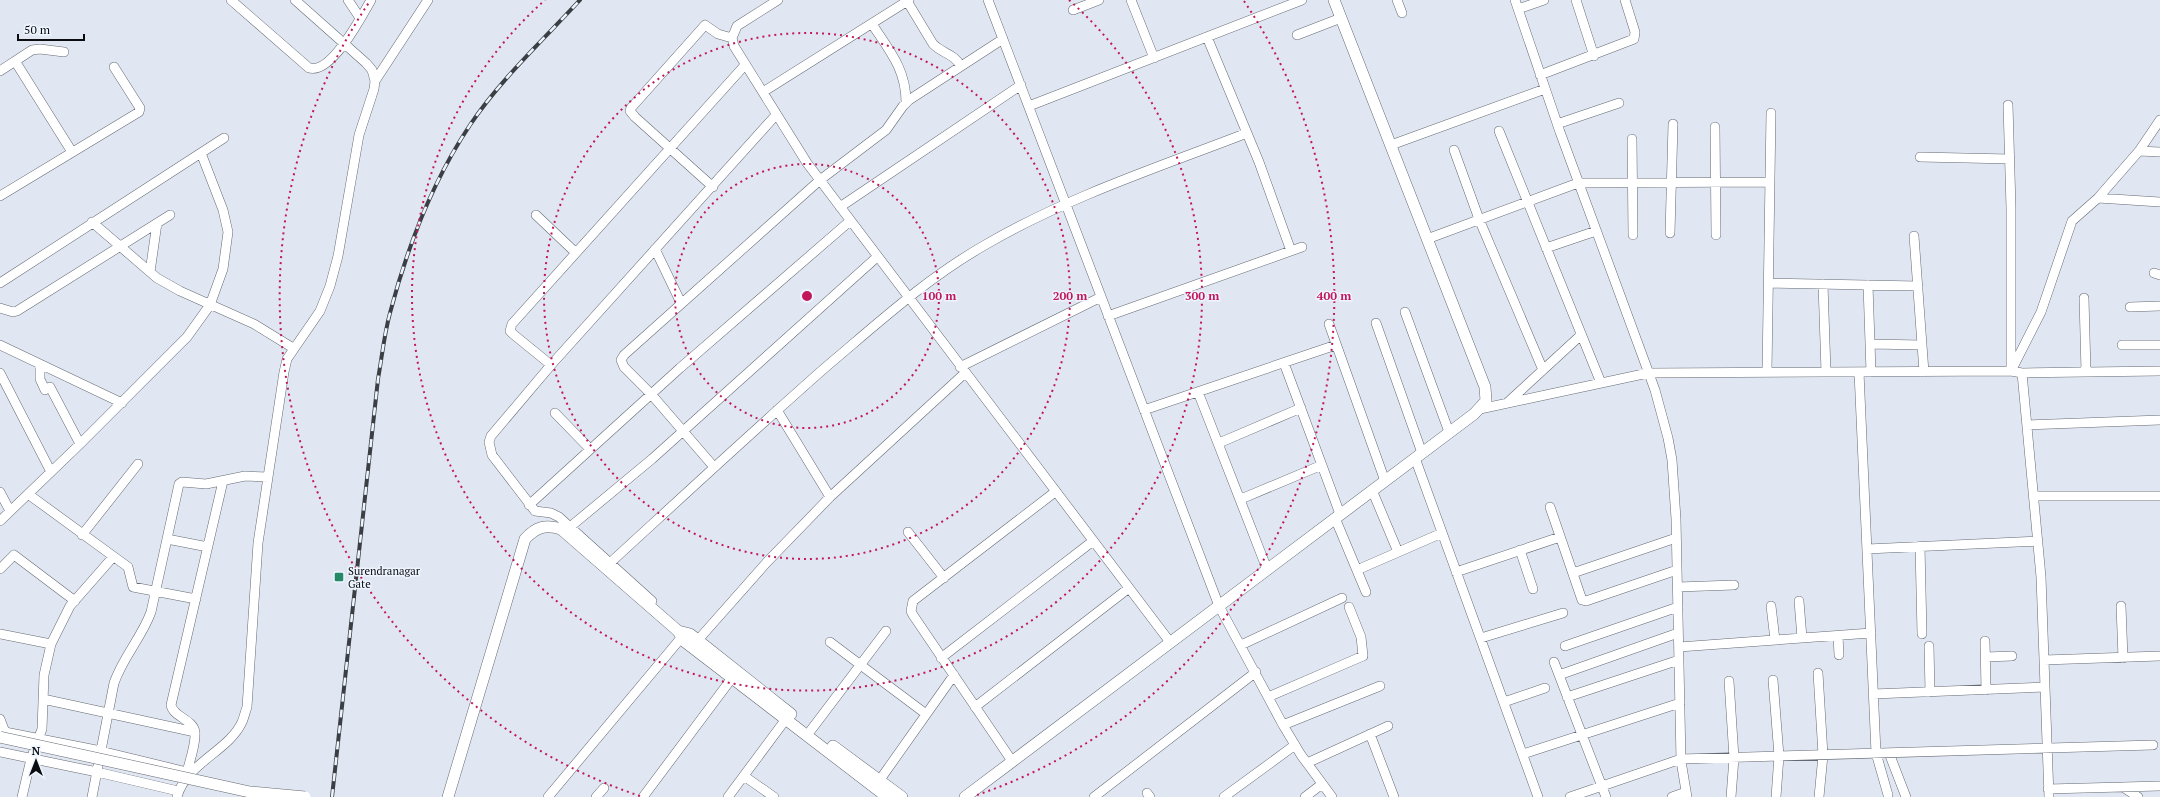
<svg xmlns="http://www.w3.org/2000/svg" width="2160" height="797" font-family="'PT Serif',serif">
  <rect width="100%" height="100%" fill="#e1e7f2"/>
  <g fill="none" stroke-linecap="round" stroke-linejoin="round">
    <g stroke="#646a73" stroke-width="10">
      <path id="minor" d="M231 0 309 68C331 75 362 16 371 0
        M348 0 360 18
        M778 0 737 26 732 38 734 46 807 163 1170 642
        M988 0 1219 606 1283 725 1301 755 1332 797
        M1131 0 1154 58
        M1397 0 1402 13
        M1515 0 1560 132 1655 390 1668 438 1672 460 1676 519 1681 761 1687 797
        M1576 0 1594 56
        M907 1 933 44C943 54 953 53 961 66
        M1518 9 1544 0
        M1073 10 1099 0
        M872 24C889 50 906 69 906 102
        M1297 35 1341 18
        M1207 37 1259 162 1291 251
        M15 61 72 152
        M0 71 32 50 40 49 64 52
        M1540 75 1634 39 1635 32 1625 0
        M375 81 428 0
        M763 92 909 0
        M2008 105 2011 208V368
        M1029 106 1302 0
        M1557 124 1619 103
        M1715 127 1716 235
        M1499 131 1601 383
        M1632 139 1633 235
        M1391 145 1545 89
        M1454 150 1479 219 1543 370
        M2139 151 2160 152
        M1920 157 2010 159
        M713 187 635 117 630 111 631 108 705 25 718 34 732 38
        M0 196 139 112 140 108 114 67
        M2098 198 2160 202
        M840 207 1021 85
        M536 215 575 252
        M92 222 157 278 180 291 254 324 293 348
        M1670 233 1673 124
        M1914 236 1924 372
        M1427 239 1578 183 1770 182
        M1546 248 1596 231
        M655 249 681 303
        M150 272 157 223
        M2154 273 2160 275
        M0 283 224 138
        M1769 283 1918 286
        M1823 284 1826 372
        M1868 285 1871 372
        M2084 298 2086 372
        M2130 307 2160 306
        M0 308 13 312 17 311 170 215
        M1405 312 1449 432
        M1108 316 1302 247
        M1376 323 1422 453
        M1329 324 1385 481
        M1870 344 1922 345
        M0 345 122 403
        M2122 345H2160
        M1284 363 1340 514
        M40 364V379L45 390
        M551 365 513 334 510 331 512 324 745 65
        M960 367 1101 297
        M2011 371 2041 312 2072 221 2098 198 2139 151 2160 120
        M1767 372 1771 113
        M1859 372 1876 753 1888 795
        M0 373 51 472
        M2022 373 2160 371
        M50 387 80 444
        M1198 392 1267 569
        M1507 403 1581 335
        M1480 409 1648 373 2011 371 2022 373 2041 577 2049 797
        M777 410 830 497
        M1144 410 1336 345
        M555 413 590 449
        M2027 425 2160 420
        M1219 443 1301 408
        M1415 458 1538 797
        M714 467 651 394 624 367 621 360 624 355 820 180 886 130 903 106 909 100 1003 39
        M1372 490 1398 552
        M0 492 10 511
        M28 494 128 567 133 587 196 599
        M2035 496H2160
        M1241 499 1322 465
        M529 505 680 368 850 221
        M1550 507 1582 600 1586 601 1677 570
        M1335 518 1366 592
        M0 521 80 444 187 337 210 305 223 269 228 232 223 210 201 153
        M570 527 652 459 877 257
        M908 532 944 578
        M82 535 138 464
        M167 539 208 547
        M1920 546 1922 634
        M1867 549 2038 541
        M1520 550 1533 589
        M610 563C682 497 754 430 827 366 878 323 927 278 985 245 1067 197 1159 167 1247 133
        M0 569 14 555 75 601
        M1357 570 1442 533
        M1456 572 1560 537
        M1573 573 1676 538
        M1678 587 1734 585
        M652 601 559 517 551 513 535 511 492 455 489 442 491 436 551 365 776 115
        M1799 601 1802 638
        M1771 606 1775 640
        M2121 606 2123 658
        M0 634 51 644
        M1838 636 1839 655
        M1481 638 1563 613
        M698 640 767 562 830 497 965 373
        M1985 641 1986 690
        M830 642 926 714
        M1241 645 1342 598
        M1565 646 1678 607
        M1929 646 1930 692
        M1679 647 1871 633
        M1986 657 2012 656
        M941 658 1093 541
        M2044 660 2160 656
        M1554 662 1606 797
        M1818 673 1823 755 1819 797
        M1559 675 1678 633
        M1773 680 1779 756 1776 797
        M1729 681 1734 758 1731 797
        M1873 694 2045 687
        M1268 697 1363 656 1361 637 1349 607
        M1567 697 1679 660
        M43 699 195 732
        M1504 702 1545 688
        M975 707 1129 588
        M0 719 5 732
        M1283 725 1380 686
        M811 730 886 631
        M0 731 101 751 191 773
        M1370 734 1394 797
        M0 752 97 772 178 791
        M1889 753 1906 797
        M1523 754 1680 703
        M1012 761 913 615 911 611 913 601 1055 492
        M1307 763 1388 726
        M187 772C190 760 196 744 195 732 193 719 173 717 171 705L223 481
        M744 776 774 797
        M879 781 954 675
        M2123 787 2138 797
        M2048 789 2160 786
        M1147 793 1150 797
        M22 797 31 759 42 729 44 675 51 644 70 606 113 557
        M92 797 114 683C123 657 142 637 151 612L179 484 182 482 206 484 245 476 268 477
        M177 797C186 763 229 751 242 722 244 718 245 712 247 707L258 543 284 372 287 359 320 311 330 286 338 256 359 135 374 89 375 81 372 70 366 63 295 0
        M548 797 681 638
        M596 797 604 788
        M643 797 732 678
        M728 797 786 719
        M1094 797 1256 672
        M1224 797 1295 745
        M1305 797 1322 784
        M1570 797 1681 759 2153 745
        M1672 797 1686 792"/>
    </g>
    <g stroke="#646a73" stroke-width="12">
      <path id="major" d="M678 631 690 634 791 714
        M833 746 902 797
        M448 797 525 539C536 527 546 524 561 529L678 631 685 642 887 797
        M965 797 1474 414 1486 401 1485 387 1334 0"/>
    </g>
    <use href="#minor" stroke="#fff" stroke-width="9"/>
    <use href="#major" stroke="#fff" stroke-width="11"/>
    <g stroke="#3b3e43" stroke-width="4">
      <path id="rail" d="M332 797 378 379C382 357 384 335 390 313 407 248 432 182 470 125 500 80 543 40 580 0"/>
    </g>
    <use href="#rail" stroke="#eef5ff" stroke-width="2.5" stroke-dasharray="8" stroke-linecap="butt"/>
    <g stroke="#646a73" stroke-width="12" stroke-linecap="butt">
      <path id="major-bridge" d="M0 737 250 792 305 797"/>
    </g>
    <use href="#major-bridge" stroke="#fff" stroke-width="11"/>
  </g>
  <g fill="none" stroke="#c2185b" stroke-width="2" stroke-dasharray="2 4">
    <circle cx="807" cy="296" r="132"/>
    <circle cx="807" cy="296" r="263"/>
    <path d="M1069 0A395 395 0 1 1 545 0"/>
    <path d="M640 796A527 527 0 0 1 370 1M1244 1A527 527 0 0 1 974 796"/>
  </g>
  <rect fill="#248964" stroke="#eef5ff" stroke-width="1.5" x="334" y="572" width="10" height="10" rx="2"/>
  <g text-anchor="middle" stroke-width="3" stroke-linejoin="round" paint-order="stroke">
    <g font-size="11" fill="#0a0c0f" stroke="#eef5ff" text-anchor="start">
      <text x="348" y="575">Surendranagar<tspan x="348" dy="13">Gate</tspan></text>
    </g>
  </g>
  <circle cx="807" cy="296" r="6" fill="#c2185b" stroke="#eef5ff" stroke-width="2"/>
  <g font-size="12" text-anchor="middle" font-weight="bold" fill="#c2185b" stroke="#eef5ff" stroke-width="3" stroke-linejoin="round" paint-order="stroke">
    <text x="939" y="300">100 m</text>
    <text x="1070" y="300">200 m</text>
    <text x="1202" y="300">300 m</text>
    <text x="1334" y="300">400 m</text>
  </g>
  <g transform="translate(36 761)" stroke="#eef5ff" stroke-width="3" paint-order="stroke">
  <path d="M0-3L7 15L0 10L-7 15Z" fill="#0a0c0f"/>
  <text y="-6" font-size="11" font-weight="bold" text-anchor="middle" fill="#0a0c0f">N</text>
  </g>
  <path d="M18 34v6h66v-6" fill="none" stroke="#0a0c0f" stroke-width="2"/>
  <text x="24" y="34" font-size="12" fill="#0a0c0f" stroke="#eef5ff" stroke-width="3" paint-order="stroke">50 m</text>
</svg>
